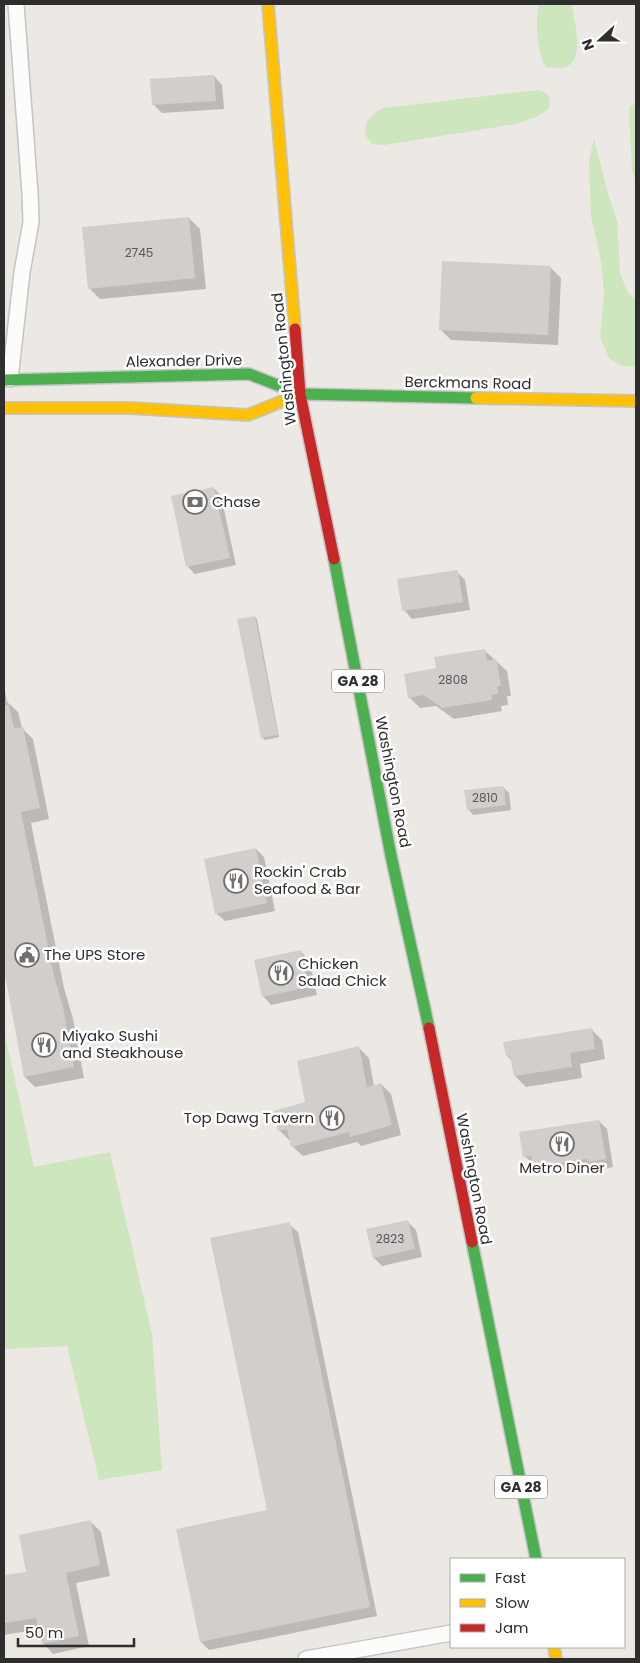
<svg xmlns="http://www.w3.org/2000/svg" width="640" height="1663" font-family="Poppins,sans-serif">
  <rect width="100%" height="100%" fill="#ece8e4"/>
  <path fill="#cee6be" d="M539 4H571L572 6C576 31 590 77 546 67 536 50 535 23 539 4Z
    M538 90C549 92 552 98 549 109L536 117 516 124 384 145 372 144C357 129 369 115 383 108Z
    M634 104 636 106V184L632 170 629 112 630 107Z
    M594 138 609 197 617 220 620 273 627 291 636 300V367L622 366 609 358 600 337 604 294 601 261 591 216 590 191 589 160Z
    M4 1030 34 1167 110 1152 152 1334 162 1470 99 1480 67 1346 4 1349Z"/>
  <path fill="#0003" d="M214 76 222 85 224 109 162 113 153 104Z
    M189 218 200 229 206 289 100 299 89 288Z
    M550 267 561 278 558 345 451 340 440 329Z
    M214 488 221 496 236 565 195 574 187 566Z
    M457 572 465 580 470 610 412 619 404 610Z
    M254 617 257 619 279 737 265 740 262 737Z
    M484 650 507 671 511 696H507L508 705 501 706 502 711 454 719 436 706 420 708 409 697 438 669Z
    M4 684 7 702 18 712 22 728 33 739 49 819 31 823 64 988 73 1019 84 1078 35 1087 25 1077 4 969Z
    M503 787 509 793 511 810 473 815 468 809Z
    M256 849 264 857 275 911 225 921 216 913Z
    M301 952 309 960 317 995 271 1005 263 996Z
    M591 1029 602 1040 605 1059 580 1064 582 1078 526 1087 515 1076 512 1061 507 1056Z
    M359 1048 369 1058 374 1086 381 1084 391 1094 401 1135 361 1146 357 1142 303 1156 292 1146 291 1140H289L279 1130Z
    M599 1121 607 1129 613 1167 598 1170 595 1167 543 1175 534 1164 524 1156Z
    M407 1221 416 1230 422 1257 382 1266 374 1258 368 1230Z
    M289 1224 298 1232 377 1616 209 1650 201 1642 269 1511Z
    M90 1521 101 1532 110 1576 76 1583 89 1646 53 1654 43 1643 40 1629 4 1635V1577L28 1573Z"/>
  <path fill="#d1cecb" d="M214 75 216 101 152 105 150 79Z
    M189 217 195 278 88 289 82 227Z
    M442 261 551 266 548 335 439 330Z
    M214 487 230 558 186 567 171 496Z
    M458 570 463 602 402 611 397 579Z
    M255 616 278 735 261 738 237 619Z
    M485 649 487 661 496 659 501 686H497L498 694 491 695 492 700 442 708 424 695 408 698 404 674 436 668 434 657Z
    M4 705H9L14 728 23 727 40 808 21 812 54 976 63 1007 74 1067 24 1077 4 969Z
    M504 786 506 805 467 810 464 790Z
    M256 848 267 903 215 914 204 859Z
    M301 950 309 987 262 997 254 960Z
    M592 1028 595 1049 570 1053 572 1067 514 1076 510 1056H506L503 1042Z
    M359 1046 367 1087 381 1083 392 1125 350 1137 349 1132 291 1147 287 1129 278 1131 273 1111 305 1102 297 1061Z
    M599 1120 606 1159 588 1162 587 1159 533 1167 531 1156 523 1157 519 1132Z
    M408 1220 415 1249 373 1258 366 1229Z
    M290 1222 370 1607 200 1642 176 1529 267 1510 210 1238Z
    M91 1520 100 1565 66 1573 79 1636 42 1644 36 1618 4 1623V1575L26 1572 19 1535Z"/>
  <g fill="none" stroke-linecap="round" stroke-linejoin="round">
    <g stroke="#c5c4c5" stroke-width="18">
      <path id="street" d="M10 379 22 272 31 222 30 193 16 4
        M306 1659 451 1633"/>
    </g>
    <g stroke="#c5c4c5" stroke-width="14">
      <path id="fast" d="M4 380 249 374 300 394 476 398
        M334 559 391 856 429 1028
        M472 1242 536 1559"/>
    </g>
    <g stroke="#c5c4c5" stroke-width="14">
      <path id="slow" d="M268 4 295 329
        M476 398 636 401
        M4 408H130L248 415 300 394
        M554 1647 556 1659"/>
    </g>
    <g stroke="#c5c4c5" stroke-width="14">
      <path id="jam" d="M295 329 300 394 334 559
        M429 1028 472 1242"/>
    </g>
    <use href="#street" stroke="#fcfcfb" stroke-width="15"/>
    <use href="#fast" stroke="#4caf50" stroke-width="11"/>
    <use href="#slow" stroke="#ffc107" stroke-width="11"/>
    <use href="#jam" stroke="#c62828" stroke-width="11"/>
  </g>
  <defs>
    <g id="bank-ring" transform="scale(1.25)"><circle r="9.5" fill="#fff" stroke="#706f6e" stroke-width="1.5"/><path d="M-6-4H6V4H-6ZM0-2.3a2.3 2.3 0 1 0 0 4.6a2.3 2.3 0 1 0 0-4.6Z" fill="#706f6e"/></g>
    <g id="restaurant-ring" transform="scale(1.25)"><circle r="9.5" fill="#fff" stroke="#706f6e" stroke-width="1.5"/><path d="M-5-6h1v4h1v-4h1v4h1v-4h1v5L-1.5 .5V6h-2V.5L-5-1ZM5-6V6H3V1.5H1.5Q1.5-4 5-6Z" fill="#706f6e"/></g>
    <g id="civic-ring" transform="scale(1.25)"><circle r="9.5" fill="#fff" stroke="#706f6e" stroke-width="1.5"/><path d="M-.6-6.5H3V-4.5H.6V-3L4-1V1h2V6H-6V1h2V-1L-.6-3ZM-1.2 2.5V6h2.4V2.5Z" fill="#706f6e"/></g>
  </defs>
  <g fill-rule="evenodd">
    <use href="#bank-ring" x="195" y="502"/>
    <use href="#restaurant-ring" x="236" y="881"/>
    <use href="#civic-ring" x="27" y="955"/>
    <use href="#restaurant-ring" x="281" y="973"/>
    <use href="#restaurant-ring" x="44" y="1045"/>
    <use href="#restaurant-ring" x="332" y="1118"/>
    <use href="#restaurant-ring" x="562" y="1144"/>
  </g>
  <g text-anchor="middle" stroke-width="5" stroke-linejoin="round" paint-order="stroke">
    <g font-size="12" fill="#585857">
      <text x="139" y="257">2745</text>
      <text x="453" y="684">2808</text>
      <text x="485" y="802">2810</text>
      <text x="390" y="1243">2823</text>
    </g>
    <g fill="#fff" stroke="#6d6d6d" stroke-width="1">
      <rect x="332" y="669.5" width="52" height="23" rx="4"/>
      <rect x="495" y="1475.5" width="52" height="23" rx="4"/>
    </g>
    <g font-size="14" font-weight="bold" fill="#2e2e2e">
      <text x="358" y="686">GA 28</text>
      <text x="521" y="1492">GA 28</text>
    </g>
    <g font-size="15" fill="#2e2e2e" stroke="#fff">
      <text transform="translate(284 359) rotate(-96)" y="5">Washington Road</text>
      <text transform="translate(184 361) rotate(-1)" y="5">Alexander Drive</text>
      <text transform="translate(468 383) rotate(1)" y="5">Berckmans Road</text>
      <text transform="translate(393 782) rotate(79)" y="5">Washington Road</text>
      <text transform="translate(474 1179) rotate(79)" y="5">Washington Road</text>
    </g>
    <g font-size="15" fill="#2e2e2e" stroke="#fff" text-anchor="start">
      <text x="212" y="507">Chase</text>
      <text x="254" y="877">Rockin' Crab<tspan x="254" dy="17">Seafood &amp; Bar</tspan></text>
      <text x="44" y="960">The UPS Store</text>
      <text x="298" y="969">Chicken<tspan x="298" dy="17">Salad Chick</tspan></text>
      <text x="62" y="1041">Miyako Sushi<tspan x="62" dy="17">and Steakhouse</tspan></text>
      <text x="314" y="1123" text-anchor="end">Top Dawg Tavern</text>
      <text x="562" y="1173" text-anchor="middle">Metro Diner</text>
    </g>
  </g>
  <rect width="640" height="1663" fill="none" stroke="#2e2e2e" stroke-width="10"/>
  <rect x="450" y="1558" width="175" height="90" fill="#ffffff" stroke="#ababab"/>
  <rect x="460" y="1574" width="25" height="8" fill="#4caf50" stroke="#ababab"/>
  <text x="495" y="1583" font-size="15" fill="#2e2e2e">Fast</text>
  <rect x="460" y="1599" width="25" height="8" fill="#ffc107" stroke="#ababab"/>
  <text x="495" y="1608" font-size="15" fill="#2e2e2e">Slow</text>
  <rect x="460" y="1624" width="25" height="8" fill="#c62828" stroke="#ababab"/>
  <text x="495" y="1633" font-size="15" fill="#2e2e2e">Jam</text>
  <g transform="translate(600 40) rotate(249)" stroke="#ffffff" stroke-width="4" paint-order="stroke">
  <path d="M0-4L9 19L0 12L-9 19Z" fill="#2e2e2e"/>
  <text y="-8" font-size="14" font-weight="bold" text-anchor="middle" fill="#2e2e2e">N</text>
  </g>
  <path d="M18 1638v8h116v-8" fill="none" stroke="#2e2e2e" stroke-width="2.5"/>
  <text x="25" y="1638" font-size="15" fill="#2e2e2e" stroke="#ffffff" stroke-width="4" paint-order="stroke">50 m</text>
</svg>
